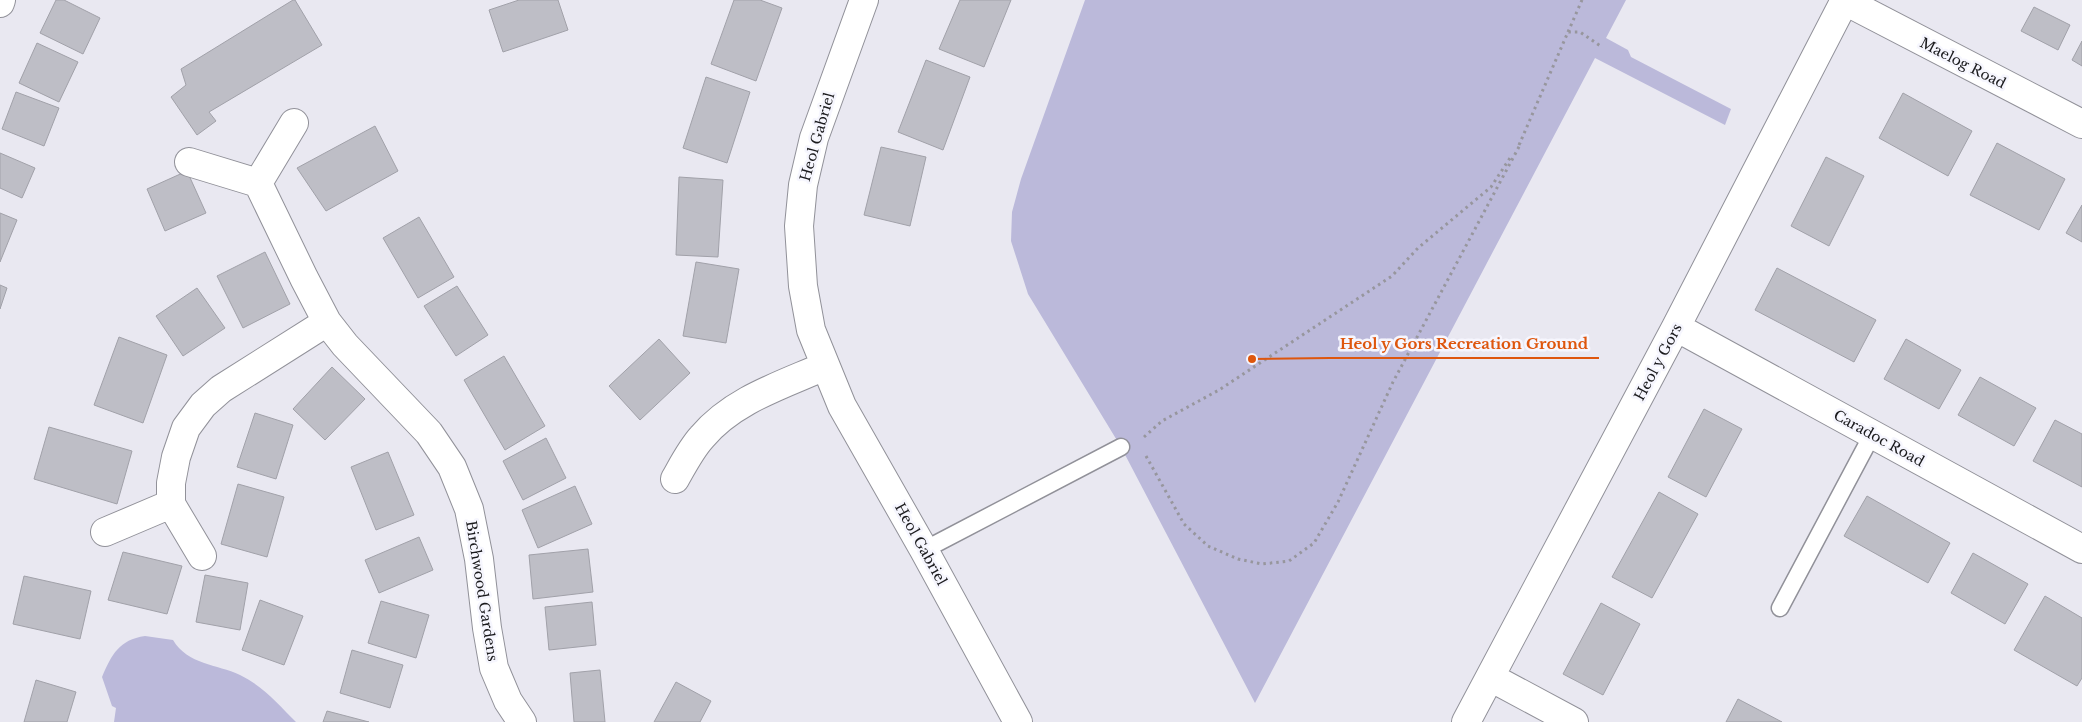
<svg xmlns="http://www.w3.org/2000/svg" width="2082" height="722" font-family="'Libre Baskerville',serif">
  <rect width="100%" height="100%" fill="#e9e8f1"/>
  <path fill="#bbb9da" d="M1085 0H1626L1606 38 1628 50 1631 57 1731 109 1725 125 1595 58 1255 703 1121 447 1028 294 1011 241 1012 212 1021 179Z
    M145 636 173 640C188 665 217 664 240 675 263 686 279 705 296 722H114L116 708 112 706 102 677C112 654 119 640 145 636Z"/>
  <path fill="#bebec6" stroke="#a1a1a9" d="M56 0H64L100 18 83 54 40 33Z
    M293 0H295L322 45 209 112 216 121 197 135 171 97 186 85 181 69Z
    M519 0H558L568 30 503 52 489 10Z
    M734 0H760L782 8 756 81 711 64Z
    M960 0H1011L984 67 939 49Z
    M2034 7 2070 25 2058 50 2021 31Z
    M2082 41V66L2072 60Z
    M37 43 78 62 59 102 19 83Z
    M926 60 970 77 943 150 898 132Z
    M706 77 750 92 727 163 683 148Z
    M16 92 59 108 44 146 2 129Z
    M1903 93 1972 131 1948 176 1879 138Z
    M375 126 398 171 326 211 297 168Z
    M1997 143 2065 179 2039 230 1970 195Z
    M881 147 926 157 910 226 864 215Z
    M0 153 35 168 22 198 0 188Z
    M1826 157 1864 176 1829 246 1791 226Z
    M187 171 206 213 165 231 147 189Z
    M679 177 723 180 718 257 676 255Z
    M2082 205V242L2066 233Z
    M0 213 17 220 0 262Z
    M419 217 454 277 418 298 383 238Z
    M265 252 290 304 243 328 217 276Z
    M696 262 739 269 726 343 683 336Z
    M1777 268 1876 320 1854 362 1755 310Z
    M0 285 7 288 0 309Z
    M457 286 488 335 456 356 424 306Z
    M197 288 225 328 183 356 156 316Z
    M119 337 167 355 143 423 94 405Z
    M659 339 690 373 640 420 609 386Z
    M1906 339 1961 370 1939 409 1884 379Z
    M504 356 545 426 505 450 464 380Z
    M332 367 365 399 325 440 293 409Z
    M1980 377 2036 408 2014 446 1958 415Z
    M1704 409 1742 429 1706 497 1668 477Z
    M255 413 293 425 276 479 237 467Z
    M2055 420 2082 434V487L2033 461Z
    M49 427 132 451 117 504 34 479Z
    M546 438 566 478 523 500 503 461Z
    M388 452 414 515 376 530 351 467Z
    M238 484 284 497 267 557 221 544Z
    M575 486 592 524 538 548 522 510Z
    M1659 492 1698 514 1652 598 1612 577Z
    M1867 496 1950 543 1928 583 1844 536Z
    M419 537 433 570 379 593 365 560Z
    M588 549 593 592 533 599 529 555Z
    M123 552 182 566 167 614 108 600Z
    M1973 553 2028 584 2005 624 1951 593Z
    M205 575 248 583 240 630 196 622Z
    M24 576 91 591 80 639 13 624Z
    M2045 596 2082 618V678L2077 686 2014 650Z
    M260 600 303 616 284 665 242 650Z
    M381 601 429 615 416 658 368 643Z
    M592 602 596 645 549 650 545 607Z
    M1601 603 1640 624 1603 695 1563 674Z
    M352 650 403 665 390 708 340 693Z
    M600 670 605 722H574L570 673Z
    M36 680 76 692 67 722H24Z
    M676 682 711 701 700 722H654Z
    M1738 699 1782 722H1726Z
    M327 711 369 722H323Z"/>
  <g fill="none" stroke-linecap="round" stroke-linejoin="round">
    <g stroke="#919199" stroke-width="19">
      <path id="lane" d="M924 550 1121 447
        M1780 608 1872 435"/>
    </g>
    <g stroke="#919199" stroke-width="30">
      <path id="street" d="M864 0 814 138 803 185 799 226 803 286 811 330 842 406 924 550 1018 722
        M1845 1 2082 124
        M0 3 1 0
        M189 162 258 183 304 278 327 322
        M258 183 294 123
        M1676 327 2082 549
        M675 479C683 465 691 449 702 437 733 400 782 385 825 366
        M105 532 171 504
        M202 556 171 504V483L176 457 186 428 203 405 221 389 327 322 345 345 429 433 452 467 469 509 479 559 487 628 494 668 508 701 522 722
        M1490 677 1574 722
        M1466 722 1676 327 1845 0"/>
    </g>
    <path stroke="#97969d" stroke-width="3" stroke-dasharray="2.5 4" stroke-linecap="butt" d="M1568 32 1582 0
      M1519 145 1568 32H1580L1602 47
      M1144 437 1162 421 1219 390 1392 276 1418 248 1491 187 1510 158
      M1146 456 1184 524 1208 546 1238 559 1262 564 1289 561 1314 543 1338 502 1393 382 1521 143"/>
    <use href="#lane" stroke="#fff" stroke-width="16"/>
    <use href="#street" stroke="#fff" stroke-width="28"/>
  </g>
  <g text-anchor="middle" stroke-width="5" stroke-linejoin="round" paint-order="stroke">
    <g font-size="14" fill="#1a1a1d" stroke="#f6f6fe">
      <text transform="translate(1963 63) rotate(27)" y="5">Maelog Road</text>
      <text transform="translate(817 137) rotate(-74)" y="5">Heol Gabriel</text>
      <text transform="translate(1658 362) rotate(-62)" y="5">Heol y Gors</text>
      <text transform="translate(1879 438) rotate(29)" y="5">Caradoc Road</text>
      <text transform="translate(921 544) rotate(61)" y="5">Heol Gabriel</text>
      <text transform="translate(482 591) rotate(81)" y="5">Birchwood Gardens</text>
    </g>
  </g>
  <path fill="none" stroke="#de560d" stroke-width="2" d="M1252 359L1330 358H1599"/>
  <circle fill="#de560d" stroke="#f6f6fe" stroke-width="2" cx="1252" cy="359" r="5"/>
  <g font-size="15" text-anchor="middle" font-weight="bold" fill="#de560d" stroke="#f6f6fe" stroke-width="5" stroke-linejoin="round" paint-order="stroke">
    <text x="1464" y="349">Heol y Gors Recreation Ground</text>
  </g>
</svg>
